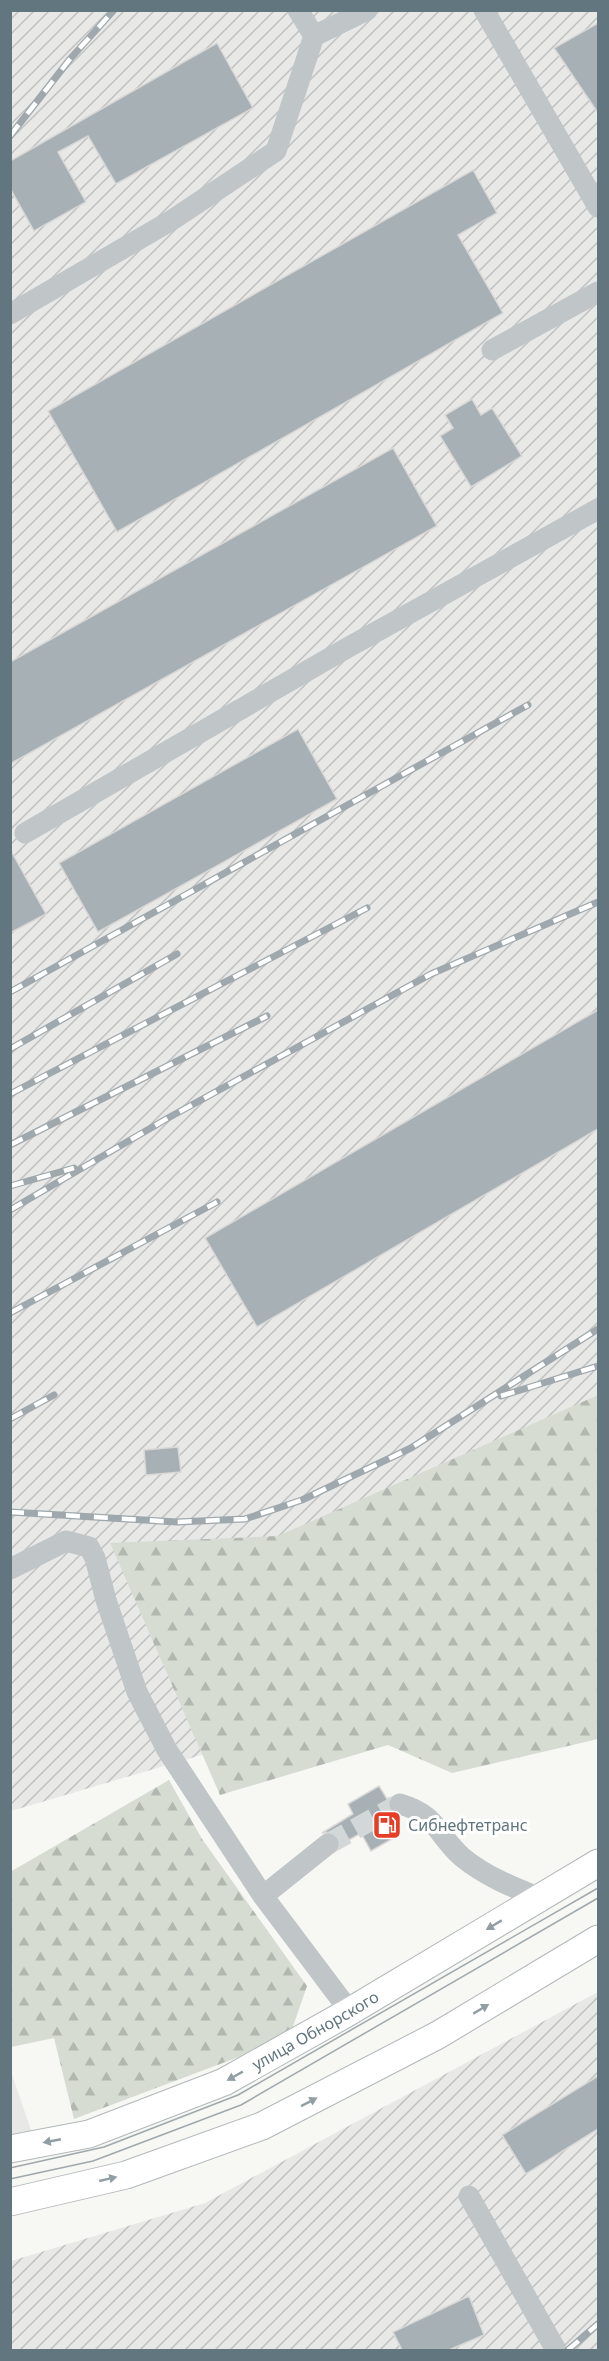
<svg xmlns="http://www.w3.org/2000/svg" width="609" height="2361" font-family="'Noto Sans',sans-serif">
  <defs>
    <pattern id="industrial-furrows" width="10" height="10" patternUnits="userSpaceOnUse" patternTransform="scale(1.5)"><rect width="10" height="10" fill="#e8e8e7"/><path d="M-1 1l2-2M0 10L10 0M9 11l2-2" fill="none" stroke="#bfc1c0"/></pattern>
    <pattern id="forest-firs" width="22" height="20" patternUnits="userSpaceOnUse" patternTransform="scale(1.5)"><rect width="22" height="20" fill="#d7dcd3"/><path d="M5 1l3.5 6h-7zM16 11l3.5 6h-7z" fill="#b2b7b0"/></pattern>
  </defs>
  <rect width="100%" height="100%" fill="#f7f7f4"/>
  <path fill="#e8e8e7" d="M11 2072 31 2130 11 2134H10Z"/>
  <path fill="url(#industrial-furrows)" d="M11 11H598V1555L222 1749 11 1811Z
    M598 1992V2350H11V2261L205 2203Z"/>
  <path fill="url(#forest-firs)" d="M598 1395V1739L452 1773 388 1745 220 1795 110 1543 278 1536Z
    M169 1780 202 1839 307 1986 289 2038 74 2119 54 2038 11 2047 10 1872Z"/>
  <path fill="#a7b1b5" stroke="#d9d8d6" stroke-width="1.5" d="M598 23V113L554 48Z
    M217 43 253 108 116 184 88 136 58 152 86 202 34 231 10 188V161Z
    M473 170 497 213 458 235 503 313 117 532 48 411Z
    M472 399 481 415 492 408 522 456 471 487 440 436 453 428 445 415Z
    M393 448 437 526 10 764V662Z
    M298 729 337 799 98 932 59 863Z
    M10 849 46 914 10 933Z
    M598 1010V1129L257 1327 205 1238Z
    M178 1447 181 1472 146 1475 144 1450Z
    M379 1786 387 1799 389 1798 387 1806 390 1812 397 1817 389 1821 397 1836 371 1851 361 1833 340 1845 338 1837 333 1832 322 1833 353 1814 348 1804Z
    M598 2076V2129L526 2174 502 2135Z
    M469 2296 484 2335 449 2350H402L393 2332Z"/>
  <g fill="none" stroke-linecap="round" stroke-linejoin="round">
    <path stroke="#d2d7d7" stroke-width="21" stroke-dasharray="21 10" stroke-linecap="butt" d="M328 1844 400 1804"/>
    <g stroke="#b1b7ba" stroke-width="29">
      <g id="major">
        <path id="s1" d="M10 2149 89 2134 224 2082 347 2013 598 1863"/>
        <path d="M10 2202 126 2175 262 2126 438 2035 598 1939"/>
      </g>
    </g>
    <path stroke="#c0c5c8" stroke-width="21" d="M298 10 314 36 367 10
      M484 10 598 207
      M10 314 172 220 276 151 314 36
      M492 350 598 292
      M25 833 347 648 598 509
      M10 1569 66 1541 89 1547 95 1558 106 1600 137 1692 167 1750 263 1896
      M400 1804C438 1815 436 1834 462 1857 485 1876 512 1887 540 1898
      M328 1844 263 1896 342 2001 347 2013
      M469 2196 556 2350"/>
    <use href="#major" stroke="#fff" stroke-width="27"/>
    <path stroke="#9fa8ac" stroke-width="1.5" d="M10 2168 104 2147 238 2095 598 1888
      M10 2179 93 2161 241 2105 598 1898"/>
    <g stroke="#9fa8ac" stroke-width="7">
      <path id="rail" d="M10 136 70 59 114 10
        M10 992 528 705
        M10 1049 177 954
        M10 1094 367 908
        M10 1145 267 1016
        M10 1186 74 1168
        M10 1210 168 1118 431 974 598 902
        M10 1313 217 1202
        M501 1396 598 1366
        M10 1419 54 1395
        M10 1512 177 1522 245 1519 302 1500 411 1448 598 1329
        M568 2350 598 2324"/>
    </g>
    <use href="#rail" stroke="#fff" stroke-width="4.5" stroke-dasharray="14" stroke-linecap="butt"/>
  </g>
  <defs><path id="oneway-solid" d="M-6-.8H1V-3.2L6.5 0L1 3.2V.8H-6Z" transform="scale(1.5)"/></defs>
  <g fill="#919fa5">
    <use href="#oneway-solid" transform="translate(494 1925) rotate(149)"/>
    <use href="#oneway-solid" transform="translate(481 2009) rotate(-31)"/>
    <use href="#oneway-solid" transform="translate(235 2076) rotate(151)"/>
    <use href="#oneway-solid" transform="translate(309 2102) rotate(-27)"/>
    <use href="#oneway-solid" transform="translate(52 2141) rotate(169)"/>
    <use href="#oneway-solid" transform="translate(108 2179) rotate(-13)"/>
  </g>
  <defs>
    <g id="fuel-square" transform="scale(1.5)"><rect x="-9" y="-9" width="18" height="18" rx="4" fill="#e53d26" stroke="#fff"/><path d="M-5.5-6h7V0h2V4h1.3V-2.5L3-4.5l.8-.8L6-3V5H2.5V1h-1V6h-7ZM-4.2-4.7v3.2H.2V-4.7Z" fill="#fff"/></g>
  </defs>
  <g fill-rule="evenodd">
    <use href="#fuel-square" x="387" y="1825"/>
  </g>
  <g text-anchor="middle" stroke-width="6" stroke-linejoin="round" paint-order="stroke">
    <g font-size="16" fill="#62767f" stroke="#fff" text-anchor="start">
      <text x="408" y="1831">Сибнефтетранс</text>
    </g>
    <g font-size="16" fill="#62767f" stroke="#fff">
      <text dy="6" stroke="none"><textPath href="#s1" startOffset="330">улица Обнорского</textPath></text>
    </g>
  </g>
  <rect width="609" height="2361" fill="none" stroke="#62767f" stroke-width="24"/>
</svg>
